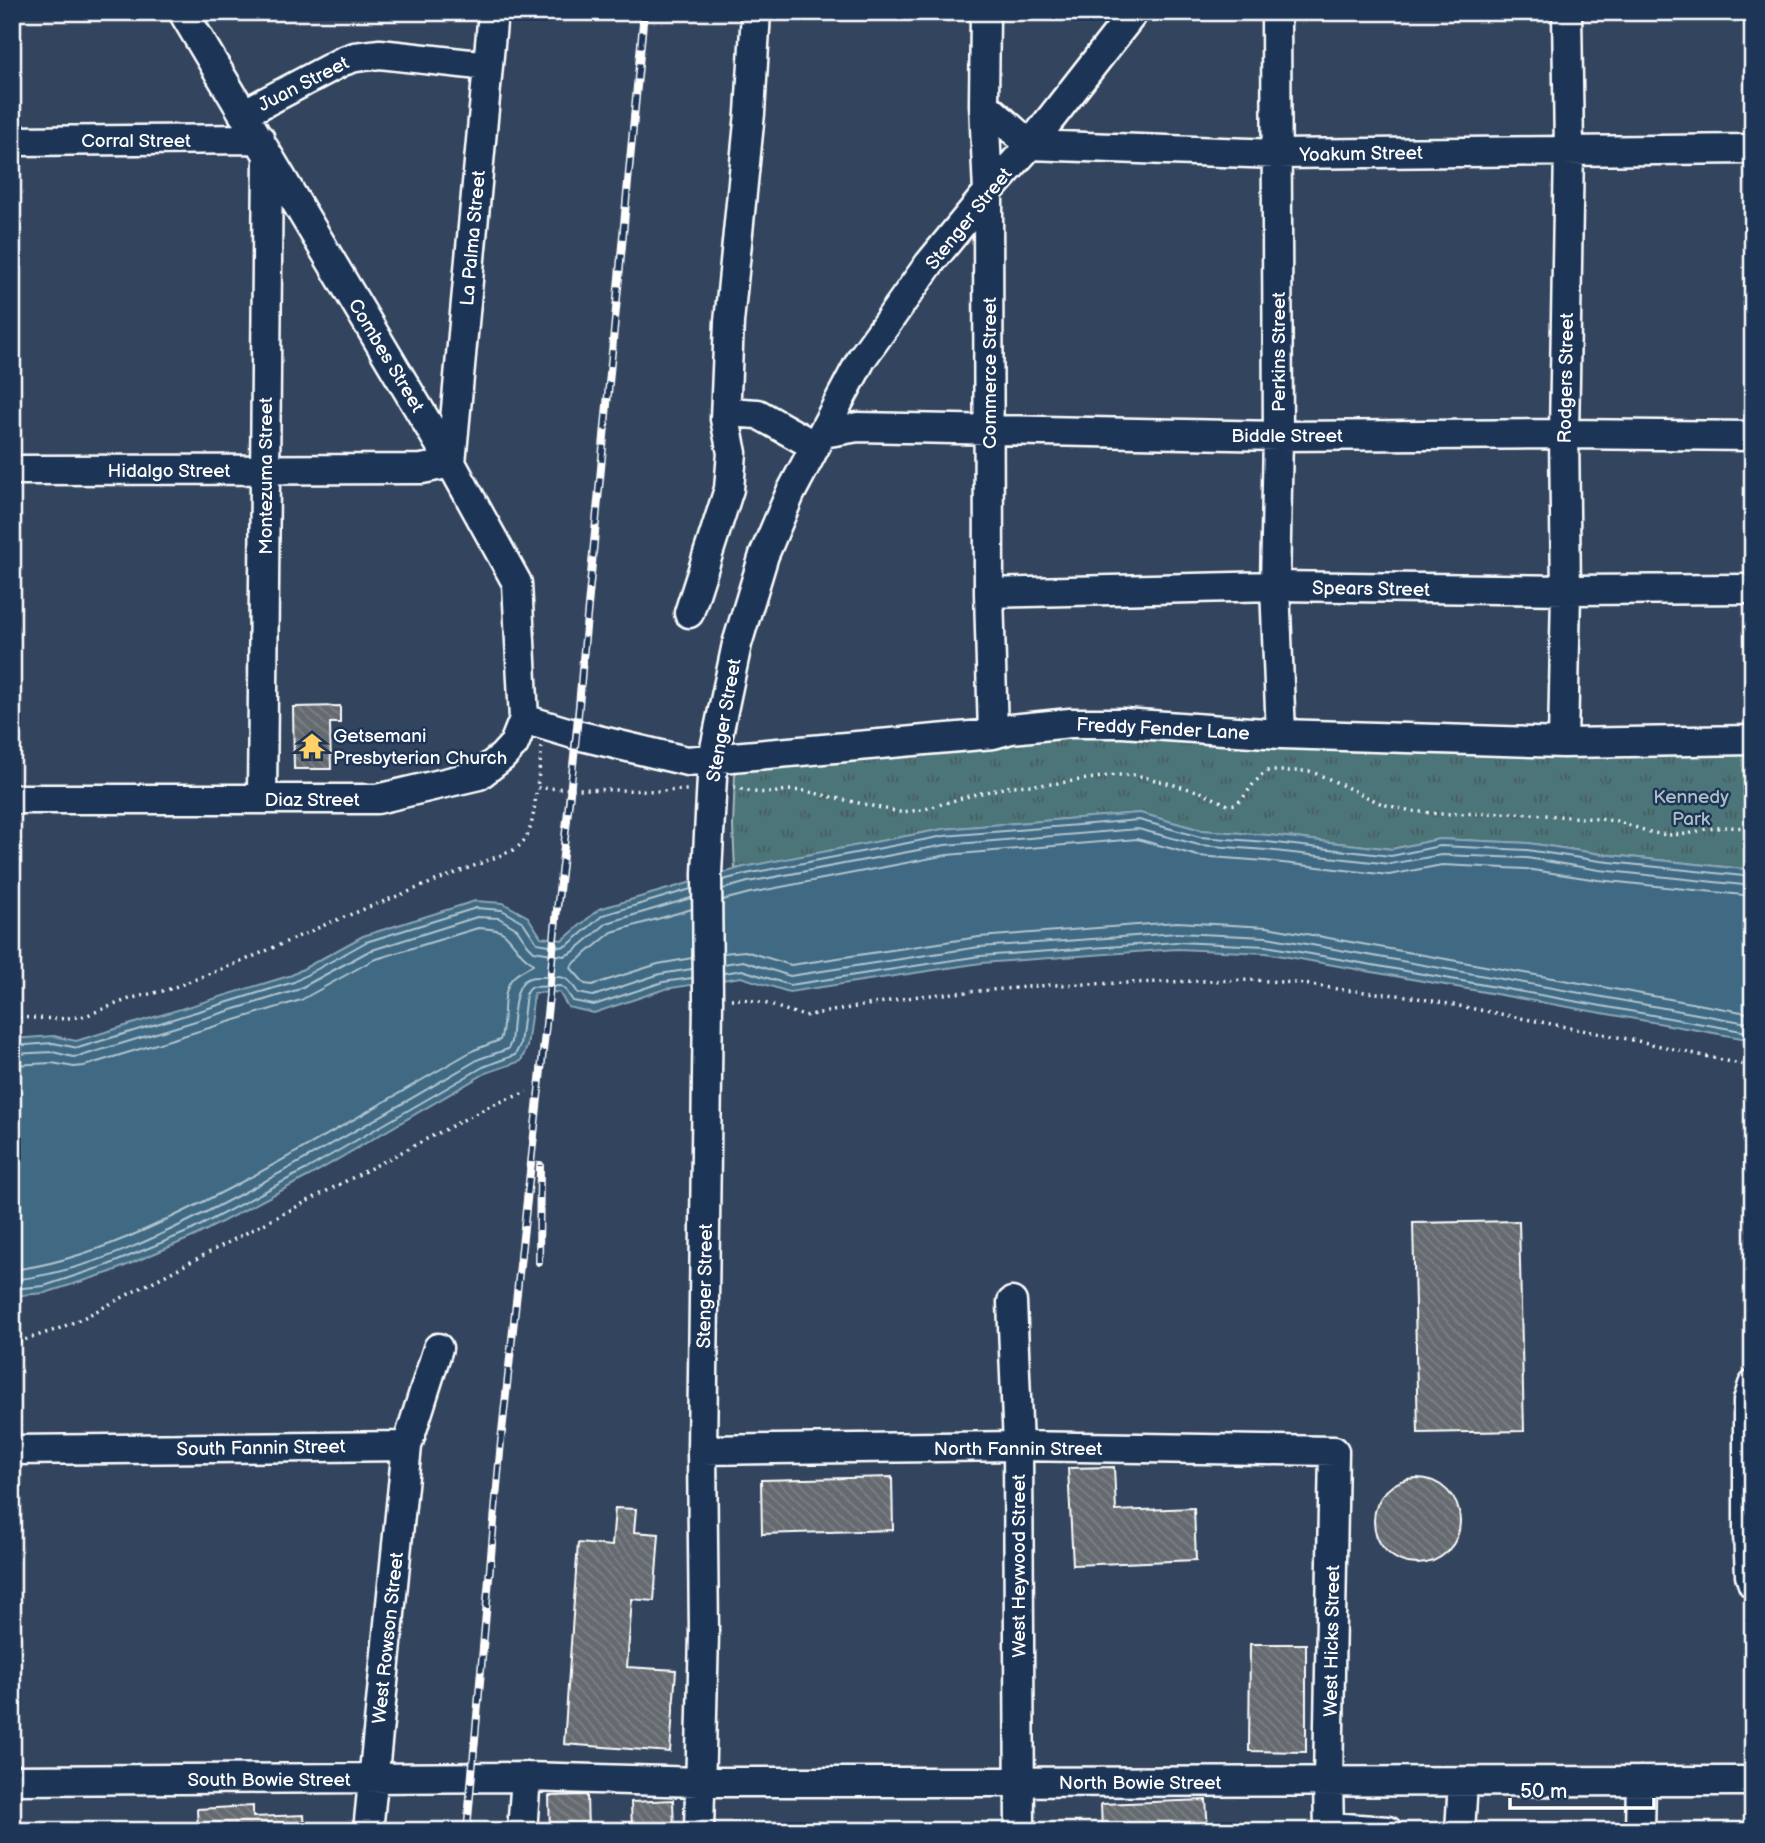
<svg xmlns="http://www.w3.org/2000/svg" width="1765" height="1843" font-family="'Balsamiq Sans',sans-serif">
  <defs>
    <pattern id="park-tufts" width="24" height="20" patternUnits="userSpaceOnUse" patternTransform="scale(1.75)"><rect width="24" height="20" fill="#4b7479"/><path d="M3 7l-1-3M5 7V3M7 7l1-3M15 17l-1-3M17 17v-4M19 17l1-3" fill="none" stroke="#4c5c5e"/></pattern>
    <pattern id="building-back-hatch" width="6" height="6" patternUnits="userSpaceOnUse" patternTransform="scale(1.75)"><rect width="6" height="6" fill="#656b70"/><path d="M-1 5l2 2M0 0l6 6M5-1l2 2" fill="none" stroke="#7c8185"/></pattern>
  </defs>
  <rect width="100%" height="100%" fill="#33455e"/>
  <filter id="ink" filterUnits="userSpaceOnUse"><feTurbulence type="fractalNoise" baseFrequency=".0143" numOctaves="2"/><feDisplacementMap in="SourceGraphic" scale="14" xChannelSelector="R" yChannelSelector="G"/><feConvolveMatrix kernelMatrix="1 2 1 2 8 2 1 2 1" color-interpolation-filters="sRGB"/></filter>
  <g filter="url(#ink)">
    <path fill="url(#park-tufts)" stroke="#a5babc" stroke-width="2" d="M1106 732 1753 754V870L1601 854 1528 843 1439 839 1392 849 1268 835 1201 830 1140 813 943 829 735 869 733 827 735 774 744 768Z"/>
    <path fill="#3f6b84" stroke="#8ca6b5" stroke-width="2" d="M1140 813 1201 830 1268 835 1392 849 1439 839 1528 843 1601 854 1753 870V1040L1266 953 1177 949 981 963 789 992 741 977 665 989 594 1013 568 1007 559 992 534 993 527 1047 521 1061 486 1073 309 1176 195 1236 111 1272 45 1293 12 1296V1039L54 1036 76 1041 292 975 363 936 475 901 503 903 528 917 541 937 563 940 599 909 744 867 943 829Z"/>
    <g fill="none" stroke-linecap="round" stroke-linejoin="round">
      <path stroke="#b2c4ce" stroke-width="2" d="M723 880 746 874 944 836 1139 820 1200 837 1267 842 1391 856 1440 846 1527 850 1600 861 1753 877
        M723 889 748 882 945 845 1138 829 1199 845 1266 850 1390 864 1441 855 1527 858 1599 870 1753 886
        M723 900 750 893 947 855 1137 839 1198 856 1265 861 1389 875 1442 865 1526 869 1598 880 1753 896
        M692 909 612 932 572 965 571 968 585 984 592 985 658 964 692 958
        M723 953 745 951 791 965 979 937 1177 922 1267 927 1753 1014
        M723 964 743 961 790 976 979 947 1177 933 1267 937 1753 1024
        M724 973 742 970 790 985 980 956 1177 942 1266 946 1753 1033
        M12 1046 53 1043 78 1048 294 982 366 942 476 908 502 910 523 922 537 943 561 947 568 945 603 915 691 889
        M12 1054 53 1052 73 1057 81 1056 297 990 369 951 477 917 499 918 517 929 528 945 534 951 564 956 573 952 607 923 691 898
        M12 1065 52 1063 74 1067 84 1066 301 1000 373 960 478 928C507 929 504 933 520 952 523 957 529 960 533 964 527 970 517 971 511 980 500 997 507 1022 500 1040L474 1050C395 1095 317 1142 236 1185 169 1220 88 1261 12 1270
        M12 1280C92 1272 171 1231 241 1194 322 1151 400 1105 479 1059L508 1049 511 1042C513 1028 513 990 524 981 530 976 538 977 546 977 565 976 568 977 578 993L593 996 660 974 692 969
        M12 1289 44 1286 108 1265 192 1230 305 1170 483 1067 515 1055 520 1045 526 993 531 987 561 986 565 989 573 1001 594 1005 663 982 692 978"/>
    </g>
    <path fill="url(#building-back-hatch)" stroke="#fff" stroke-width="2" d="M340 706V723H330L331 769H294L293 707Z
      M1519 1221 1524 1431 1418 1433 1413 1223Z
      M1114 1467 1116 1511 1194 1508 1196 1560 1073 1565 1068 1468Z
      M892 1477 893 1530 762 1534 761 1480Z
      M1374 1521a43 43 0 1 1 86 0a43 43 0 1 1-86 0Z
      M615 1508 636 1509 634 1532 659 1534 654 1601 632 1599 627 1667 676 1670 670 1752 564 1744 578 1543 612 1546Z
      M1250 1644H1306V1752L1249 1751Z
      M587 1795 588 1831H550L549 1796Z
      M673 1800 674 1831H632L631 1802Z
      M1206 1800 1208 1831H1102L1101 1804Z
      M253 1806V1817L304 1815 305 1831H198L197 1809Z"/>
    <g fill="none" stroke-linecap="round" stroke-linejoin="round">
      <g stroke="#fff" stroke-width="33">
        <path id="minor" d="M985 12 984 104 988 192 989 593 993 734
          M1276 12 1278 436 1275 586 1281 734
          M984 104 1030 145 1277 154 1753 149
          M243 114 343 61 355 57 380 54 488 66
          M12 141 260 139
          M726 412 758 414 815 446
          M823 433 858 427 1278 436 1564 434 1753 436
          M451 463 493 12
          M12 470 422 469 451 463
          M989 593 1275 586 1566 590 1753 589
          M689 613 729 489 732 453 725 419 729 322 750 113 756 12
          M524 719 577 735 687 761 993 734 1011 729 1070 723H1123L1281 734 1563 743 1753 740
          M1563 743 1566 590 1564 434 1569 150 1567 12
          M12 799H377L479 775 502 757 514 744 524 719 517 583 451 463 183 12
          M262 799 268 155
          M1012 1302 1018 1446 1020 1831
          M1753 1385 1748 1401V1534L1750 1575 1753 1584
          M12 1450 407 1446 438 1348
          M702 1450 1018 1446 1334 1451 1328 1782 1329 1831
          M12 1780 526 1777 700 1782 1753 1781
          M1329 1827 1388 1831
          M368 1831 407 1446
          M522 1831 526 1777
          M699 1831 704 1634 702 1450 708 1001 707 873 713 758 737 644 764 555 790 494 862 358 929 264 988 192 1030 145 1134 12
          M1460 1831 1463 1782
          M1640 1831 1641 1781"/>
      </g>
      <path stroke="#fff" stroke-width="3.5" stroke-dasharray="2 5" stroke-linecap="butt" d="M542 747 537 788 658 791 687 790
        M734 787 753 792 772 793 787 790 805 791 899 812 922 810 972 795 1012 786 1052 784 1115 775H1136L1201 792 1228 805 1236 804 1242 799 1254 783 1266 771H1309L1327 778 1382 804 1412 811 1439 814 1517 813 1598 819 1616 821 1653 833 1667 835 1688 834 1706 829 1727 827 1753 828
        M731 999H743L764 1003 804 1016 919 996 1051 985 1201 981 1253 980 1297 983 1344 990 1407 996 1485 1011 1643 1042 1753 1067
        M12 1017 59 1019 85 1016 132 998 167 990 243 961 329 923 504 854C508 852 515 850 519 846 534 834 534 805 537 788
        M12 1344 58 1329 83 1318 492 1105 527 1092"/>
      <use href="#minor" stroke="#1d3557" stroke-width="28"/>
      <g stroke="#fff" stroke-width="8">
        <path id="rail" d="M539 1262 540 1165
          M467 1831 501 1441 549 996C557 887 574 779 582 670L644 12"/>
      </g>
      <use href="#rail" stroke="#1d3557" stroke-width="5" stroke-dasharray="16" stroke-linecap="butt"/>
    </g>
  </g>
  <defs>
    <g id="temple-bare" transform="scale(2.1)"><path d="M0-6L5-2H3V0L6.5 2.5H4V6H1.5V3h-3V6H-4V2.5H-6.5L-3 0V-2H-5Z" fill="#ffd166" stroke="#1d3557" stroke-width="2.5" paint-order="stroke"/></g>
  </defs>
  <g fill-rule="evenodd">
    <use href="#temple-bare" x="312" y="746"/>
  </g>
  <g text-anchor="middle" stroke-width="5" stroke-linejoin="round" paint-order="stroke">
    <g font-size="19" fill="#fff" stroke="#1d3557">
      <text transform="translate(303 83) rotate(-27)" y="7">Juan Street</text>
      <text x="136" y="147">Corral Street</text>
      <text transform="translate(1361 153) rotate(-1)" y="7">Yoakum Street</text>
      <text transform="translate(968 218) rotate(-51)" y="7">Stenger Street</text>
      <text transform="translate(472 238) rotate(-85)" y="7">La Palma Street</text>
      <text transform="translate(1278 352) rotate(-90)" y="7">Perkins Street</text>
      <text transform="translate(387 355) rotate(59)" y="7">Combes Street</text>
      <text transform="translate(989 373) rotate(-90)" y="7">Commerce Street</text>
      <text transform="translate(1565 378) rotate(-89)" y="7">Rodgers Street</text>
      <text x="1287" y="442">Biddle Street</text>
      <text x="169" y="477">Hidalgo Street</text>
      <text transform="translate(265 476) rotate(-90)" y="7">Montezuma Street</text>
      <text transform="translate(1371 588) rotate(1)" y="7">Spears Street</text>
      <text transform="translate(723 720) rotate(-80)" y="7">Stenger Street</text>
      <text transform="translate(1163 728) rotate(3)" y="7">Freddy Fender Lane</text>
      <text x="312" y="806">Diaz Street</text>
      <text transform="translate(704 1286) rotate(-89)" y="7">Stenger Street</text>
      <text transform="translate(261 1447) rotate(-1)" y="7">South Fannin Street</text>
      <text x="1018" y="1455">North Fannin Street</text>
      <text transform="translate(1018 1566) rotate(-90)" y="7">West Heywood Street</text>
      <text transform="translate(387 1638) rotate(-84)" y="7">West Rowson Street</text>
      <text transform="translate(1331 1641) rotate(-89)" y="7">West Hicks Street</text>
      <text x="269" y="1786">South Bowie Street</text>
      <text x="1140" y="1789">North Bowie Street</text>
    </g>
    <g font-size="19" fill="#fff" stroke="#1d3557" text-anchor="start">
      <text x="333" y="742">Getsemani<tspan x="333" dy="22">Presbyterian Church</tspan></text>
    </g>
    <g font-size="19" fill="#aec0c3" stroke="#1d3557">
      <text x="1691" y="803">Kennedy<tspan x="1691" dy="22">Park</tspan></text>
    </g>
  </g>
  <rect width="1765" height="1843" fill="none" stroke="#1d3557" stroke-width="42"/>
  <rect x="21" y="21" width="1723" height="1801" fill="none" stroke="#fff" stroke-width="2.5" filter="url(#ink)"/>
  <path d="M1510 1798v10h144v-10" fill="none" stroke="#ffffff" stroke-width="3.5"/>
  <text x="1520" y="1798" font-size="21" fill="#ffffff" stroke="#1d3557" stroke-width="5" paint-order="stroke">50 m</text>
</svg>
